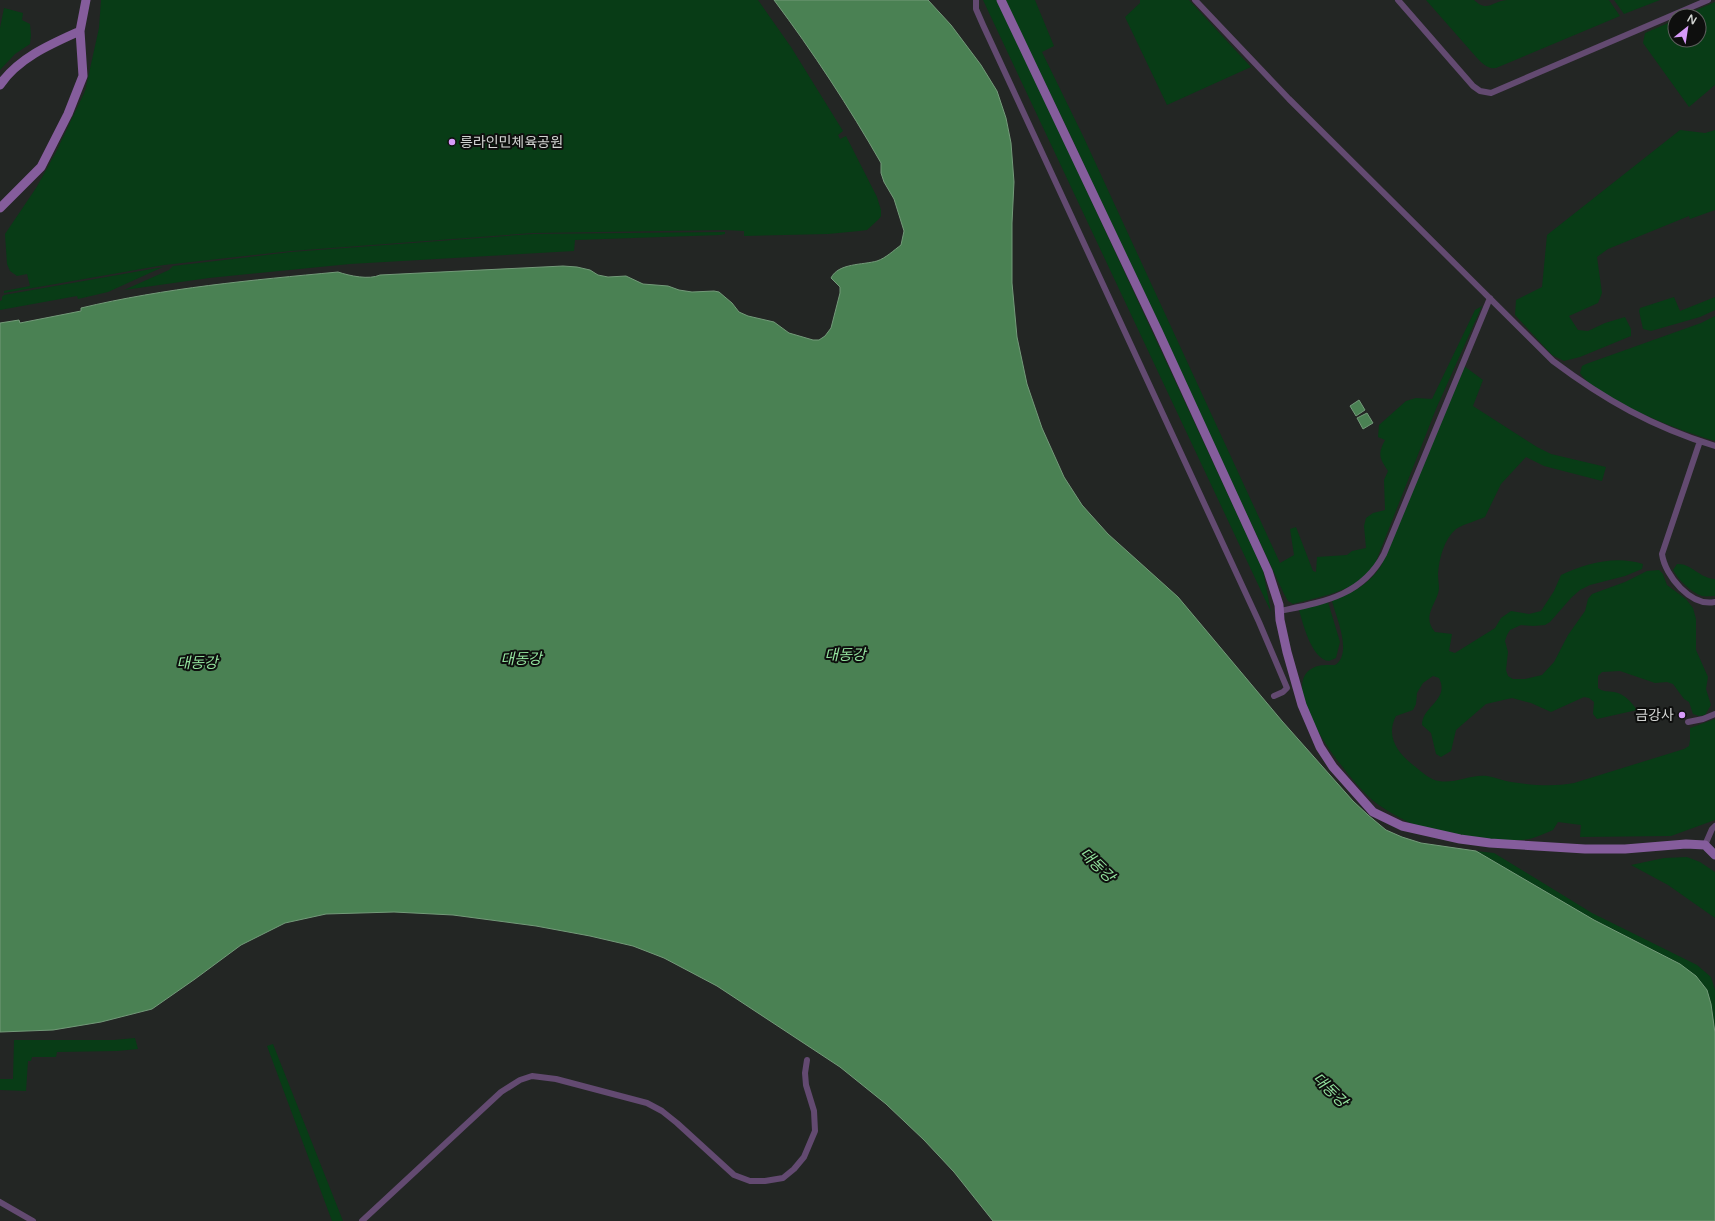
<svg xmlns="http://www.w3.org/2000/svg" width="1715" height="1221" font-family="'Varela Round','Noto Sans KR',sans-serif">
  <rect width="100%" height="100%" fill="#232624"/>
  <path fill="#083c16" d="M101 0H758L791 47 843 131 838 135 840 139 846 136 877 197 881 210V216L879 219 867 230 859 231 828 234 744 236V231L725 230 533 233 291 251 164 265 4 293V291L30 286 27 274 17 276 10 271 7 264 5 234 36 188 56 152 85 91 99 28Z
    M983 0H998L1263 570 1271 612Z
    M1005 0H1035L1054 46 1042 52 1084 138 1280 563 1294 555 1290 529 1296 527 1313 571 1316 572 1317 557 1347 555 1352 551 1366 548 1364 526 1366 518 1373 513 1385 510 1384 480 1388 471C1380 458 1377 455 1385 440L1378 437 1379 425 1406 401 1416 398 1432 399 1475 310 1482 306 1436 409 1375 564C1371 569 1367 574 1363 578 1348 592 1312 599 1293 604L1288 601 1284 594 1073 141Z
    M1140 0H1189L1251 67 1167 105 1125 17 1140 3Z
    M1426 0H1474C1488 13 1492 1 1507 0 1541 0 1575 0 1609 0L1620 16 1496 68C1487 69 1483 64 1477 58Z
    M1614 0H1660L1624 14Z
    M1715 2V85L1689 107 1643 43 1645 33 1675 20V40H1699V16H1683Z
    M4 8 23 13 22 20 30 24 31 35 30 44 15 54 0 70V28Z
    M1680 130 1705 133 1715 130V210L1690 219 1689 216 1608 249 1597 257 1602 293 1598 303 1569 316 1578 330 1588 331 1605 323 1625 317 1631 329V336L1580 357 1564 361 1552 355 1515 315 1516 300 1542 287 1547 235Z
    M725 232V234L720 235 575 240 574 251 350 264 209 278 124 290 169 270 173 266 291 252 533 234Z
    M163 267 108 292 78 299 77 296 0 310V301L2 300V297L4 295Z
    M1674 297 1680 311 1715 297V310L1700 317 1651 331 1643 329 1639 311 1640 308Z
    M1715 316V441C1684 432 1597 400 1580 373L1582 366 1586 364 1701 323Z
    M1464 366 1483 380 1473 406 1537 447 1551 454 1606 467 1602 481 1544 466 1526 457 1501 484 1485 517C1476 521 1464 524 1456 529 1444 539 1439 559 1438 574 1438 579 1439 584 1439 589 1437 604 1421 616 1435 632L1452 634 1449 651 1455 653 1495 628 1501 618 1511 611 1529 614 1541 611 1554 591 1561 575C1586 563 1616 555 1643 564L1642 569 1625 576 1590 585 1580 590 1571 598 1550 622 1545 625 1533 626 1521 625 1510 630 1507 635 1505 641 1508 652 1506 670 1508 676 1513 679H1525L1542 675 1554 662 1568 635 1585 611 1588 599 1592 594 1625 582 1647 571 1659 570 1663 574 1667 585 1686 599 1693 608 1696 619V650L1708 677 1706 689 1711 705 1705 715 1699 716 1693 714 1689 702 1684 699 1673 684 1667 682 1655 683 1620 671 1602 672 1598 676V688C1603 692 1608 691 1614 692 1625 694 1631 702 1637 710L1597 719 1593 714 1594 702 1589 698 1584 697 1551 712 1531 703 1512 698 1486 704 1456 730 1451 751 1441 757 1436 754 1431 733 1422 725C1422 706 1450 700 1439 678L1433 676 1423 683 1417 693 1416 704 1413 710 1396 716C1384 739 1401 756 1418 769 1424 774 1431 780 1439 781 1455 784 1471 774 1487 776 1495 777 1503 781 1511 782 1532 785 1553 787 1574 783L1684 749 1689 746 1690 740V728L1715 719V820L1671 836 1580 837 1581 825 1558 822 1553 830C1543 834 1531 840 1521 840 1493 842 1464 836 1437 830 1429 828 1420 827 1413 824 1401 819 1387 811 1376 803 1355 788 1276 691 1311 669 1318 664 1327 665 1335 665 1353 654 1336 617 1332 601 1353 592 1367 586 1381 566Z
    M1677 564C1691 563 1699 578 1715 579V596C1711 596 1706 597 1702 596 1691 592 1678 580 1673 570Z
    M1328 602 1340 642 1336 658 1329 661C1312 660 1303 624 1299 610Z
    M1476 851 1494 853 1592 913 1697 965 1711 977 1715 990V1033L1711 1004 1680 964 1594 920Z
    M1687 857 1700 862 1715 872V918L1668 885 1631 865 1664 858Z
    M135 1038 138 1049 117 1051 57 1052 56 1057H32L31 1061H28L26 1091 0 1090V1079H13L14 1040H114Z
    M273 1044 343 1221H332L267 1046Z"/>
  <path fill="#4a8153" stroke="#739a79" d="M774 0H928L951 25 981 65 997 91 1006 118 1011 143 1014 182 1012 223V283L1017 337 1027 384 1042 428 1064 477 1082 505 1108 534 1178 597 1282 721 1353 801 1368 815 1386 830 1402 837 1421 843 1476 851 1594 920 1680 964 1696 976 1707 990 1711 1004 1715 1033V1221H993L954 1172 924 1140 886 1104 840 1067 717 986 664 958 633 946 590 936 536 926 453 915 394 912 326 914 285 923 241 945 195 979 152 1009 101 1022 53 1030 0 1032V323L19 320 20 323 81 311V308C165 288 252 280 338 272 350 276 369 280 380 275L563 266 577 267 590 270 598 275 608 277 626 276 643 284 668 286 679 290 692 292 714 291 719 292 732 303 739 312 748 316 774 322 789 333 813 340H819L825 336 831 328 840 293V287L831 278C838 263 863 265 877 261 886 258 894 250 901 245L904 231 894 199 884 182 881 173V163C849 107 813 52 774 0Z
    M1359 400 1365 410 1356 416 1350 406Z
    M1367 413 1373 423 1363 429 1357 418Z"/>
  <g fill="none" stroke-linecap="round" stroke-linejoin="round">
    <path stroke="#634a71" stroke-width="6" d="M976 0V9L983 25 1259 622 1287 688 1283 692 1274 696
      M1195 0 1289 99 1553 361C1605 400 1653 427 1715 446
      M1398 0 1473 86 1480 91 1491 93 1708 0
      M1700 441 1662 554C1665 576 1691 607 1715 602
      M1280 611C1323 602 1362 596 1384 554L1490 298
      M1688 722 1703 719 1715 714
      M1705 845 1712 829 1715 826
      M0 1202 33 1221
      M362 1221 501 1092 520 1080 532 1076 556 1079 647 1103 662 1111 677 1123 734 1175 750 1181H765L783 1178 794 1169 804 1157 815 1131 814 1111 806 1085 805 1073 807 1060"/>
    <path stroke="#855d9c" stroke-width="9" d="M1001 0 1158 331 1268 571 1279 605 1280 620 1287 652 1302 705 1320 747 1333 767 1373 812 1402 826 1460 839 1490 843 1585 849H1625L1686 844 1705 845 1715 855
      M0 85C18 58 51 44 80 31
      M0 208 41 167 68 114 83 76 80 31 86 0"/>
  </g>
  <g fill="#d79bf9" stroke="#0e0f0e" stroke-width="1.5">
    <circle cx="452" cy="142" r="4"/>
    <circle cx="1682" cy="715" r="4"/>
  </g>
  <g text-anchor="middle" stroke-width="4" stroke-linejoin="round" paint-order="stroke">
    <g font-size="14" fill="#d2d4d2" stroke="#0e0f0e" text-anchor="start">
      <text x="460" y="147">릉라인민체육공원</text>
      <text x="1674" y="720" text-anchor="end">금강사</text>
    </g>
    <g font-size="15" font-style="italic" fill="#92e19d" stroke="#0e0f0e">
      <text transform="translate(845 655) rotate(-1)" y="5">대동강</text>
      <text transform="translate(521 659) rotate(-1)" y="5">대동강</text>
      <text transform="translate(197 663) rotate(-1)" y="5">대동강</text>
      <text transform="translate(1097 865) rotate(44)" y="5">대동강</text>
      <text transform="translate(1330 1090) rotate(44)" y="5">대동강</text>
    </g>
  </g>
  <g transform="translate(1687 28) rotate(30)"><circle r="19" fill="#0e0f0e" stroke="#5c5e5c"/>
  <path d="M0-3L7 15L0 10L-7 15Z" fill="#d79bf9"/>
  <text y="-6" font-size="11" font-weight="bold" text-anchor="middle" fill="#d2d4d2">N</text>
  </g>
</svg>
